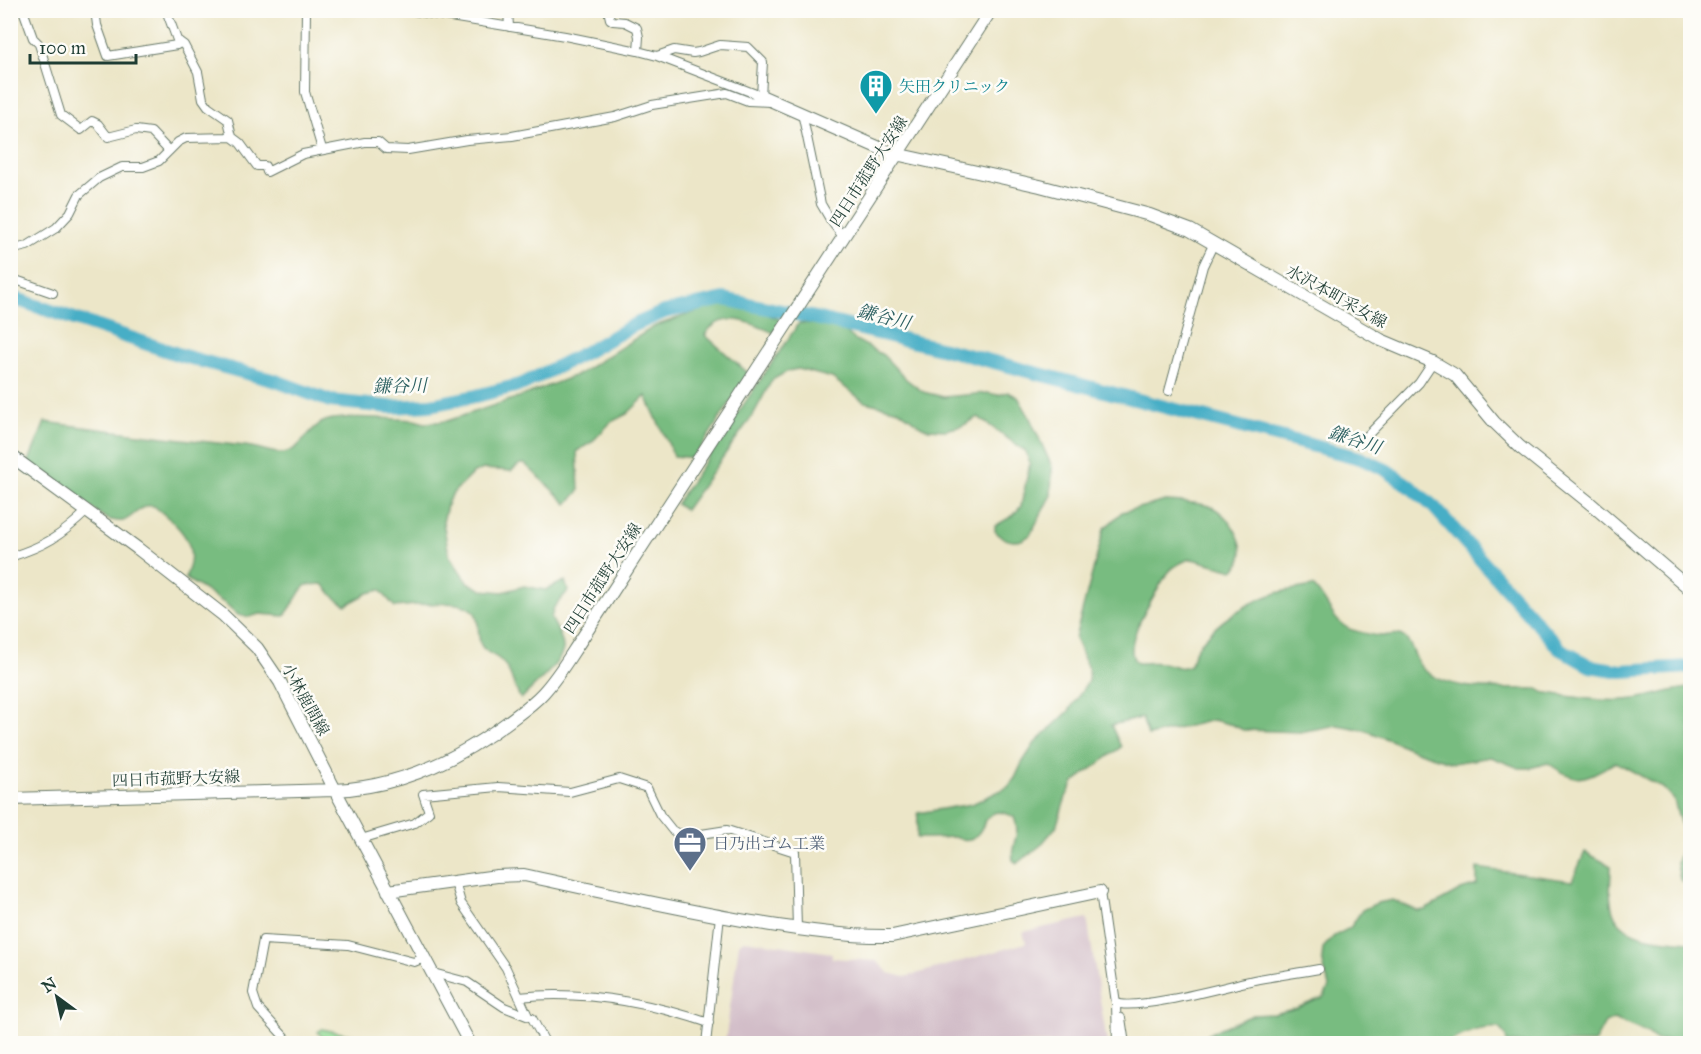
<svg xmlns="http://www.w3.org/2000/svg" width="1701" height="1054" font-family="'IM FELL Great Primer','Noto Serif JP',serif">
  <rect width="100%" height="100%" fill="#fdfcf7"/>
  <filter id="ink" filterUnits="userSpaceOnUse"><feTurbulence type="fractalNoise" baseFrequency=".0167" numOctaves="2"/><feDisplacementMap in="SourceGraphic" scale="12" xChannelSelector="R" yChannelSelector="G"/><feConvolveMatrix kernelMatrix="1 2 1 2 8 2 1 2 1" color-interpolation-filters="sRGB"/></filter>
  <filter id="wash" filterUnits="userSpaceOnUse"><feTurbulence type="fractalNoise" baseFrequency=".008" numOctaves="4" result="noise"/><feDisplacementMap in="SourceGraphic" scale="24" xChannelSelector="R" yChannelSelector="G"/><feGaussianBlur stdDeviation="1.35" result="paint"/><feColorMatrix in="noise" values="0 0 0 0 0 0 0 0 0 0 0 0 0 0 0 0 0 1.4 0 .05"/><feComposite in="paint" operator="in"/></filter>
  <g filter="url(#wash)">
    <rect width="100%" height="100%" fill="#ece6c8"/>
    <path fill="#d2bdc8" d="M1087 918 1107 1043H725L739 944 742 941 745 940 832 953V958L877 961 889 973 905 977 1026 943 1023 932Z"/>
    <path fill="#95dd97" stroke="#5a8d66" stroke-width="1.5" d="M322 1029 379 1041 382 1043H327L318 1032Z"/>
    <path fill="#78bc80" stroke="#4c7c5a" stroke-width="1.5" d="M718 304 756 309 781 320 774 333C752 323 722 308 705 335L749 374 694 458 674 456 646 396 627 414 611 422 592 442 577 451 579 491 567 504 525 464H520L511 471 483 469 472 474 454 492 448 501 443 522 449 555 467 582 482 590 503 592 524 586 545 590 565 581 568 591 554 607 551 618C555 626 564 639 563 649 562 663 531 688 521 699 513 687 511 668 499 659 493 654 485 653 481 645 477 636 480 622 475 613 465 596 412 606 395 607L380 590 368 593 346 605 334 597 323 584 306 585C296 594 294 606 284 616L260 614 249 617 238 615 226 604 185 578C202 543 178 526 154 506 140 503 135 517 123 521 118 522 112 520 107 519L28 463 45 422C112 431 178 439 245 446 257 447 271 453 280 453 300 454 307 429 323 422 339 414 393 419 414 420L425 423 447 421 525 395 579 374 655 326Z
      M799 323 838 325 854 339 883 355 906 379 923 392 944 397 987 393 998 395 1008 392 1018 397 1029 416 1052 467 1051 495 1030 535C1018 545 1005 542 995 531V526L1014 515 1021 506 1030 463 1026 452 978 417 962 426 945 430 928 429 922 427 899 410 865 402 832 378 798 369 788 371 772 380 753 415 685 510 676 504Z
      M1166 501C1179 502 1195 502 1209 506 1229 512 1256 554 1233 570L1192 559C1185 560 1173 566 1168 573 1161 582 1139 621 1136 631 1132 641 1129 656 1137 663 1145 663 1154 662 1162 663 1173 664 1179 671 1191 665 1192 660 1193 653 1197 648 1216 621 1253 598 1285 591 1294 589 1304 588 1313 586 1328 600 1331 622 1352 630 1360 632 1370 635 1379 636 1388 637 1396 631 1405 638 1414 645 1414 661 1423 669 1450 693 1503 688 1538 689L1542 692C1575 697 1611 705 1645 697 1661 694 1673 689 1690 688V887L1680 879 1677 863 1684 837 1674 800 1663 788 1616 762C1583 779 1580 786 1548 763L1530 768H1519L1491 757 1453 763 1419 752 1365 730 1337 725 1300 732 1243 730 1233 725 1213 720 1148 736 1142 718 1111 725 1121 747 1074 782 1066 797 1056 827 1040 846 1017 863 1013 860C1010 842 1022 837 1014 817 981 800 988 834 970 839 963 841 957 837 951 837 940 838 929 838 917 838L918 813 972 804 1008 787 1015 778 1022 763 1035 743 1069 711 1088 681 1089 671 1075 638 1104 529 1122 512Z
      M1585 852 1611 866C1611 881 1608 900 1614 914 1625 940 1667 940 1690 942V1031L1679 1040H1656L1648 1033 1614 1019 1605 1023 1594 1043H1507L1506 1036 1499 1028C1480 1026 1464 1034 1447 1043H1191L1221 1028 1253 1015 1274 1014 1297 1008 1324 997 1329 987 1322 959 1323 948 1334 936 1350 928 1362 910 1377 903 1393 900 1418 911 1425 910 1461 890 1477 885V868L1572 881Z"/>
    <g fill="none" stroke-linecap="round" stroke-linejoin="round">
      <path stroke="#47aec6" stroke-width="14" d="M10 297 180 355 276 381 330 401 389 407 430 405 476 396 523 384 586 352 632 326 664 312 724 299 811 317 944 349 1360 458 1386 470 1408 485 1434 507 1560 649 1590 666 1621 671 1690 667"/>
    </g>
  </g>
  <g filter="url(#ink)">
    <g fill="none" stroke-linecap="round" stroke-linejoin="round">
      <g stroke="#677868" stroke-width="10">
        <path id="street" d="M23 10 33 38 39 44 61 115 81 130 92 121 98 124 108 137 136 130 151 132 169 151
          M95 10 97 25 108 56 177 45 180 42
          M166 10 177 40 184 45 198 72 203 99 208 106 228 120 232 137
          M306 10 305 92 322 149
          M408 10 565 36 638 51 657 56 761 96 763 62 748 47 720 45 699 52 693 53 674 50 657 56
          M508 10 509 27
          M608 10 610 19 613 21 625 22 637 28 639 37 638 51
          M802 113 821 204 831 221 844 238
          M10 250 27 246 56 228 70 213 79 195 99 178 122 167H143L159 161 178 142 186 138 232 137 240 143 257 166H265L267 172 303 154 365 142H378L386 149 408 150 467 140 512 136 615 117 652 105 727 93 748 101 770 102
          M10 278 53 293
          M1169 391 1203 266 1213 245
          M1359 444 1419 383 1433 362
          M10 557C45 546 61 536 87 511
          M361 839 415 823 429 812 423 794 498 787 570 792 619 779 647 788 660 815 672 830 677 833 695 835 727 830 795 852 797 929
          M455 882 461 903 506 968 528 1016
          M1100 892 1116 1003 1117 1044
          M433 973 467 982 504 1007 532 1018 546 1044
          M519 997C584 990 647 1002 709 1023
          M1116 1003C1137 1011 1227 986 1254 980 1275 976 1297 973 1319 969
          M1121 1018 1125 1044
          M291 1044 258 1008 253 993 263 940 348 945 414 962 424 958
          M706 1044 720 916"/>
      </g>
      <g stroke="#677868" stroke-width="14">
        <path id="secondary" d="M761 96 891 153 1040 186 1150 215 1190 230 1381 340 1433 362 1455 375 1494 422 1520 447 1591 504 1690 589
          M10 455 137 548 223 615 257 648 280 682 335 790 470 1044
          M10 799 335 790C398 787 457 760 508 722 520 713 533 704 543 693 558 677 569 658 581 640L991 10
          M388 891 497 876 524 875C602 892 680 910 759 923 803 930 847 937 892 936L1100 892"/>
      </g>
      <use href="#street" stroke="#fff" stroke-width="8"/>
      <use href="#secondary" stroke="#fff" stroke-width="12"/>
    </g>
  </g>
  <defs>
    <g id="building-pin" transform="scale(1.725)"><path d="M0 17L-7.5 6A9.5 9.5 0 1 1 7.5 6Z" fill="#0f9aa8" stroke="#fdfcf7"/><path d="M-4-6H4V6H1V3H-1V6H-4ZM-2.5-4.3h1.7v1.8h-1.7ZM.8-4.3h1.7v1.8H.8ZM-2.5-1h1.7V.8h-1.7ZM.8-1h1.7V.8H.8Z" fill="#fff"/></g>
    <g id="office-pin" transform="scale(1.725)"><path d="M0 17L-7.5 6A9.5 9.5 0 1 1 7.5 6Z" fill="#5c6f8a" stroke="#fdfcf7"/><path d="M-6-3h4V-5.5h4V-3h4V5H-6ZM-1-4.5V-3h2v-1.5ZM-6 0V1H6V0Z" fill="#fff"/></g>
  </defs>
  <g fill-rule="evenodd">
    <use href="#building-pin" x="876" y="86"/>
    <use href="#office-pin" x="690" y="843"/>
  </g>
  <g text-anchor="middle" stroke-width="5" stroke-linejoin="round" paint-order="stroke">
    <g font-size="16" fill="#0d838f" stroke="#fdfcf7" text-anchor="start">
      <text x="899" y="92">矢田クリニック</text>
    </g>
    <g font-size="16" fill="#1f3d34" stroke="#fdfcf7">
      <text transform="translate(868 171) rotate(-57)" y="6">四日市菰野大安線</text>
      <text transform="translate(1337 296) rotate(29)" y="6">水沢本町采女線</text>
      <text transform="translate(602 578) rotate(-57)" y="6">四日市菰野大安線</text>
      <text transform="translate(306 699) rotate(61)" y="6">小林鹿間線</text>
      <text transform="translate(176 778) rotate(-2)" y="6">四日市菰野大安線</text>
    </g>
    <g font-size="16" fill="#4e5e75" stroke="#fdfcf7" text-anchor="start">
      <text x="713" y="849">日乃出ゴム工業</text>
    </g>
    <g font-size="18" font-style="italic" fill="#2b5f60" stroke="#fdfcf7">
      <text transform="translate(884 317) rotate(14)" y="6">鎌谷川</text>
      <text transform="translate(400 386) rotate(-1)" y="6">鎌谷川</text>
      <text transform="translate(1355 440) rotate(18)" y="6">鎌谷川</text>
    </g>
  </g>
  <rect width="1701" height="1054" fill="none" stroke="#fdfcf7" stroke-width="36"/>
  <g transform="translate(57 997) rotate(327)" stroke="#fdfcf7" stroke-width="4.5" paint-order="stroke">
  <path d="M0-4.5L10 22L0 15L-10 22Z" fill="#1f3d34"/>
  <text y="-9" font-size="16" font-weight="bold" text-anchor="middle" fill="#1f3d34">N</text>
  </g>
  <path d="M30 54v9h106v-9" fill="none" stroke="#1f3d34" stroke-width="3"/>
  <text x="39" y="54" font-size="18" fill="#1f3d34" stroke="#fdfcf7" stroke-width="4.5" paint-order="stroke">100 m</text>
</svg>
